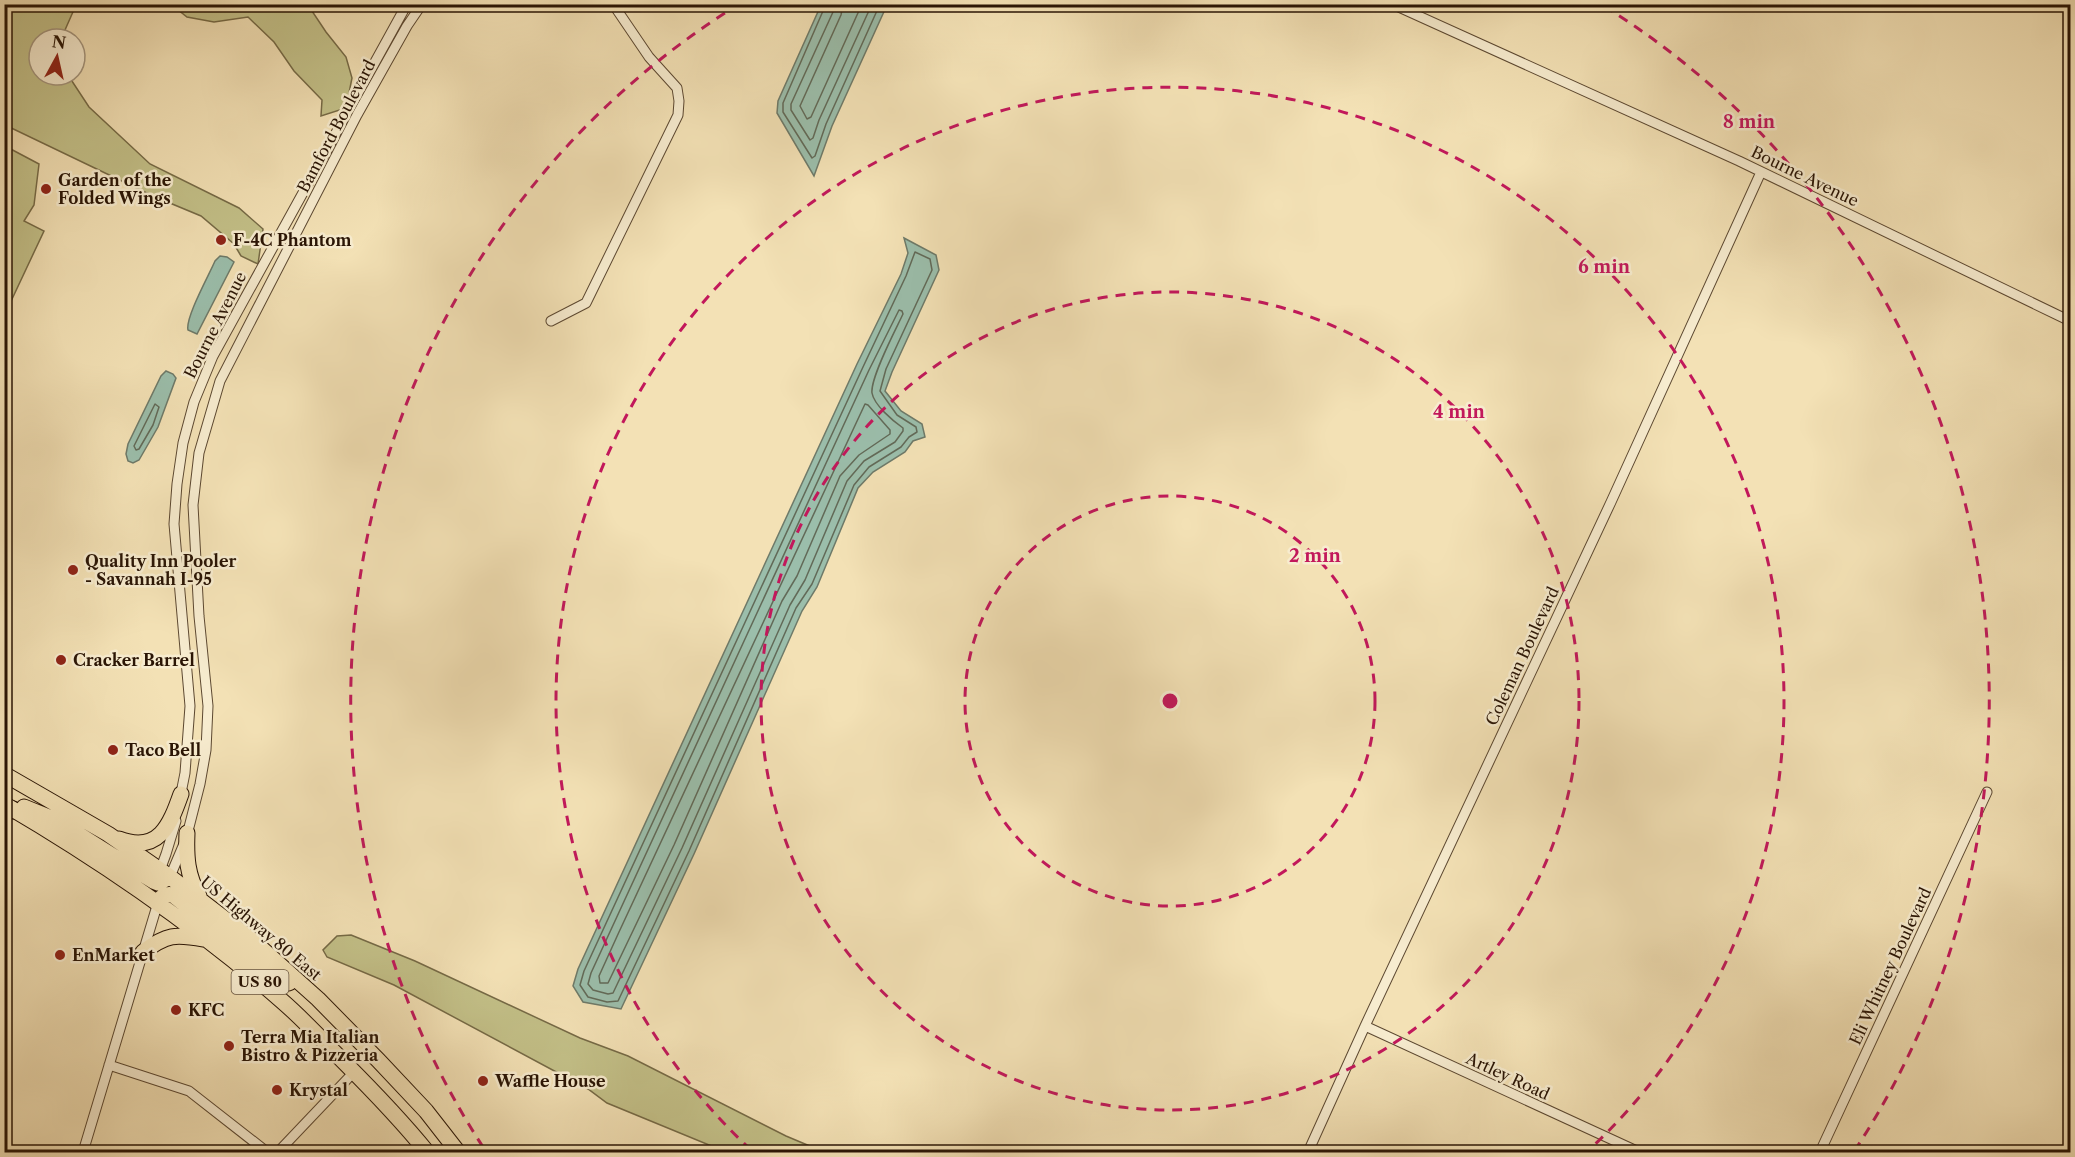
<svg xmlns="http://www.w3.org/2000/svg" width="2075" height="1157" font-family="'Libre Caslon Text',serif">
  <rect width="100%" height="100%" fill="#f3e1b5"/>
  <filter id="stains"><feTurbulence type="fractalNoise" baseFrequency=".00333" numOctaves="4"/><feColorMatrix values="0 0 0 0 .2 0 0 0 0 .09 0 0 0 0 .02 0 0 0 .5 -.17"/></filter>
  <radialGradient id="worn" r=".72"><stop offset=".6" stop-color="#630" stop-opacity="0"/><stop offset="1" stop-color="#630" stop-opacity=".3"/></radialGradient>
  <path fill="#c3c088" stroke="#766a46" stroke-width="1.5" d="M4 5H76L61 39H39V75H68L89 107 150 164 239 208 263 229 258 264 241 256 234 244 201 216 153 196 5 125Z
    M172 5H308L326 32 346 57 352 78 346 108 321 116 322 100 294 71 274 42 248 17 214 22 187 17Z
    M5 146 39 164 34 205 24 221 44 231 5 314Z
    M351 935 415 961 580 1038 628 1056 786 1136 824 1152H726L607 1103 588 1089 394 985 327 957 323 950 337 936Z"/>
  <path fill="#9bbeab" stroke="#6e7a69" stroke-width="1.5" d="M821 5H887L832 126 814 176 777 113 778 101Z
    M904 238 936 255 939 270 892 372 885 391 901 411 922 424 925 437 913 441 905 452 873 472 858 488 817 587 802 611 694 854 621 1009 583 1002 573 986 578 969 857 364 901 274 908 253Z
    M220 256 227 257 234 262 197 334 188 330C185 318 209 275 215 261Z
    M166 371 173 374 176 378 158 427 139 460 133 463 128 461 126 454 128 444 161 376Z"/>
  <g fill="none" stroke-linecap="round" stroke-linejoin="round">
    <path stroke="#626a58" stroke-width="1.5" d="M826 4 783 103V112L812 158 815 156 826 124 880 4
      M834 4 833 12 791 104V110L810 140 813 138 819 120 872 4
      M843 4 841 15 800 106 807 119 811 117 862 4
      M915 252 930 259 932 270 886 369 880 391 897 415 916 427 917 432 909 437 901 447 869 467 854 485 812 584 796 608 689 851 618 1001 607 1002 588 997 580 985 584 971 863 367 906 276Z
      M899 310 902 311 903 314C896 329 870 378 872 393 874 405 893 421 903 428V431L895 442 864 461 847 481 805 580 790 605 682 848 613 993 608 994 593 990 588 984 591 973 869 370Z
      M155 404 159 407 153 425 139 449 136 450 134 446Z
      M865 404 868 405 890 430V434L859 455 840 476 797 576 782 601 674 845 608 983H600L599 976 619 932Z"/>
    <g stroke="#5c4831" stroke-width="11">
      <path id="street" d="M1392 4 1739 161 2070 321
        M551 321 586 303 678 115 679 101 677 88 649 57 613 4
        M180 798 185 773 190 706 174 524 177 484 183 443 194 402 213 356 407 4
        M159 873 166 854 176 821
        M169 879 186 839 200 784 206 750 208 706 199 616 193 505 199 453 220 381 357 115 407 26 422 4
        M1365 1026 1639 1152
        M109 1065 189 1091 267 1152
        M83 1152 159 899
        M278 1152 354 1072
        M1308 1152 1365 1026 1611 502 1761 172
        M1820 1152 1987 792"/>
    </g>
    <g stroke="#2a1505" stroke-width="17">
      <path id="primary" d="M4 774 108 834 170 877 251 939 318 999 378 1060 426 1111 458 1152
        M4 804C103 862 196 926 282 1001 304 1020 324 1042 344 1062 373 1091 401 1120 427 1152
        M24 807 56 820 153 881 158 883 170 877
        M187 833C186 857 187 875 199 896
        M119 839C159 854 170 825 181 794
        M157 902C162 897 165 893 173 895L257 961 289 983
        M143 952C167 934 175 934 204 939"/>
    </g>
    <g stroke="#2a1505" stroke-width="19">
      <path id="highway" d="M4 807 13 810"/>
    </g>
    <use href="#street" stroke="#f7eccf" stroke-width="9"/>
    <use href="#primary" stroke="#f3e1b5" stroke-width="15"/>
    <use href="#highway" stroke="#f3e1b5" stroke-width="16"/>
  </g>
  <g fill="none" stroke="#c2185b" stroke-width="3" stroke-dasharray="10 8">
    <circle cx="1170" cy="701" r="205"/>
    <circle cx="1170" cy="701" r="409"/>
    <path d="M751 1150A614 614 0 1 1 1589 1150"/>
    <path d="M483 1147A819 819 0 0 1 736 6M1604 6A819 819 0 0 1 1857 1147"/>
  </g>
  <g fill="#8f2418" stroke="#f7eccf" stroke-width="2">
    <circle cx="46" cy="189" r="6"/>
    <circle cx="221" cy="240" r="6"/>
    <circle cx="73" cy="570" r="6"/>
    <circle cx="61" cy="660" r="6"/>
    <circle cx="113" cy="750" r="6"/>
    <circle cx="60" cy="955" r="6"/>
    <circle cx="176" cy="1010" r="6"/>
    <circle cx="229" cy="1046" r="6"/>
    <circle cx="483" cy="1081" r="6"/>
    <circle cx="277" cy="1090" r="6"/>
  </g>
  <g text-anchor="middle" stroke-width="5" stroke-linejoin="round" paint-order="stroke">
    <rect fill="#f7eccf" stroke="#685642" stroke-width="1.5" x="231.5" y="970" width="57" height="24" rx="4.5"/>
    <g font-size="15" font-weight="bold" fill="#2a1505">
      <text x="260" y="987">US 80</text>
    </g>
    <g font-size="16" fill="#2a1505" stroke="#f7eccf">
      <text transform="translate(336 126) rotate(-62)" y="6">Bamford Boulevard</text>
      <text transform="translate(1805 176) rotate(26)" y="6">Bourne Avenue</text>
      <text transform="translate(215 325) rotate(-63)" y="6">Bourne Avenue</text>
      <text transform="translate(1522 656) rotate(-65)" y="6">Coleman Boulevard</text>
      <text transform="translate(261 928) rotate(40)" y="6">US Highway 80 East</text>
      <text transform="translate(1890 966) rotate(-65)" y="6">Eli Whitney Boulevard</text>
      <text transform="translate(1508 1076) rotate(25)" y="6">Artley Road</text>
    </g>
    <g font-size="16" font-weight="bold" fill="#2a1505" stroke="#f7eccf" text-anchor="start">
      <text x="58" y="186">Garden of the<tspan x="58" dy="18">Folded Wings</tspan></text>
      <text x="233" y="246">F-4C Phantom</text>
      <text x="85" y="567">Quality Inn Pooler<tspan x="85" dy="18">- Savannah I-95</tspan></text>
      <text x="73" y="666">Cracker Barrel</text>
      <text x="125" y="756">Taco Bell</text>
      <text x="72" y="961">EnMarket</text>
      <text x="188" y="1016">KFC</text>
      <text x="241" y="1043">Terra Mia Italian<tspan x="241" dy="18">Bistro &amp; Pizzeria</tspan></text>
      <text x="495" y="1087">Waffle House</text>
      <text x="289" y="1096">Krystal</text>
    </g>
  </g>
  <circle cx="1170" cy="701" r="9" fill="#c2185b" stroke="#f7eccf" stroke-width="3"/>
  <g font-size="18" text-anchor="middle" font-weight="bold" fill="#c2185b" stroke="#f7eccf" stroke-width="5" stroke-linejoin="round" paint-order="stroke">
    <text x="1749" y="128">8 min</text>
    <text x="1604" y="273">6 min</text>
    <text x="1459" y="418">4 min</text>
    <text x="1315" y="562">2 min</text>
  </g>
  <rect width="2075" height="1157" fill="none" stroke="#f3e1b5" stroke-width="24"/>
  <rect x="6" y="6" width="2063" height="1145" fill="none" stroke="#2a1505" stroke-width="3"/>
  <rect x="12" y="12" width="2051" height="1133" fill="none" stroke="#2a1505" stroke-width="1.5"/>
  <g transform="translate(57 57) rotate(8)"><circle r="28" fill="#f7eccf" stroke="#a5967e" stroke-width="1.5"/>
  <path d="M0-4.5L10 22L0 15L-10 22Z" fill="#8f2418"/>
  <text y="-9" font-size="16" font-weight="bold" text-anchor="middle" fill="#2a1505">N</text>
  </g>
  <rect width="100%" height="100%" filter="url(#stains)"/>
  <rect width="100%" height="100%" fill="url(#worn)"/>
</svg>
